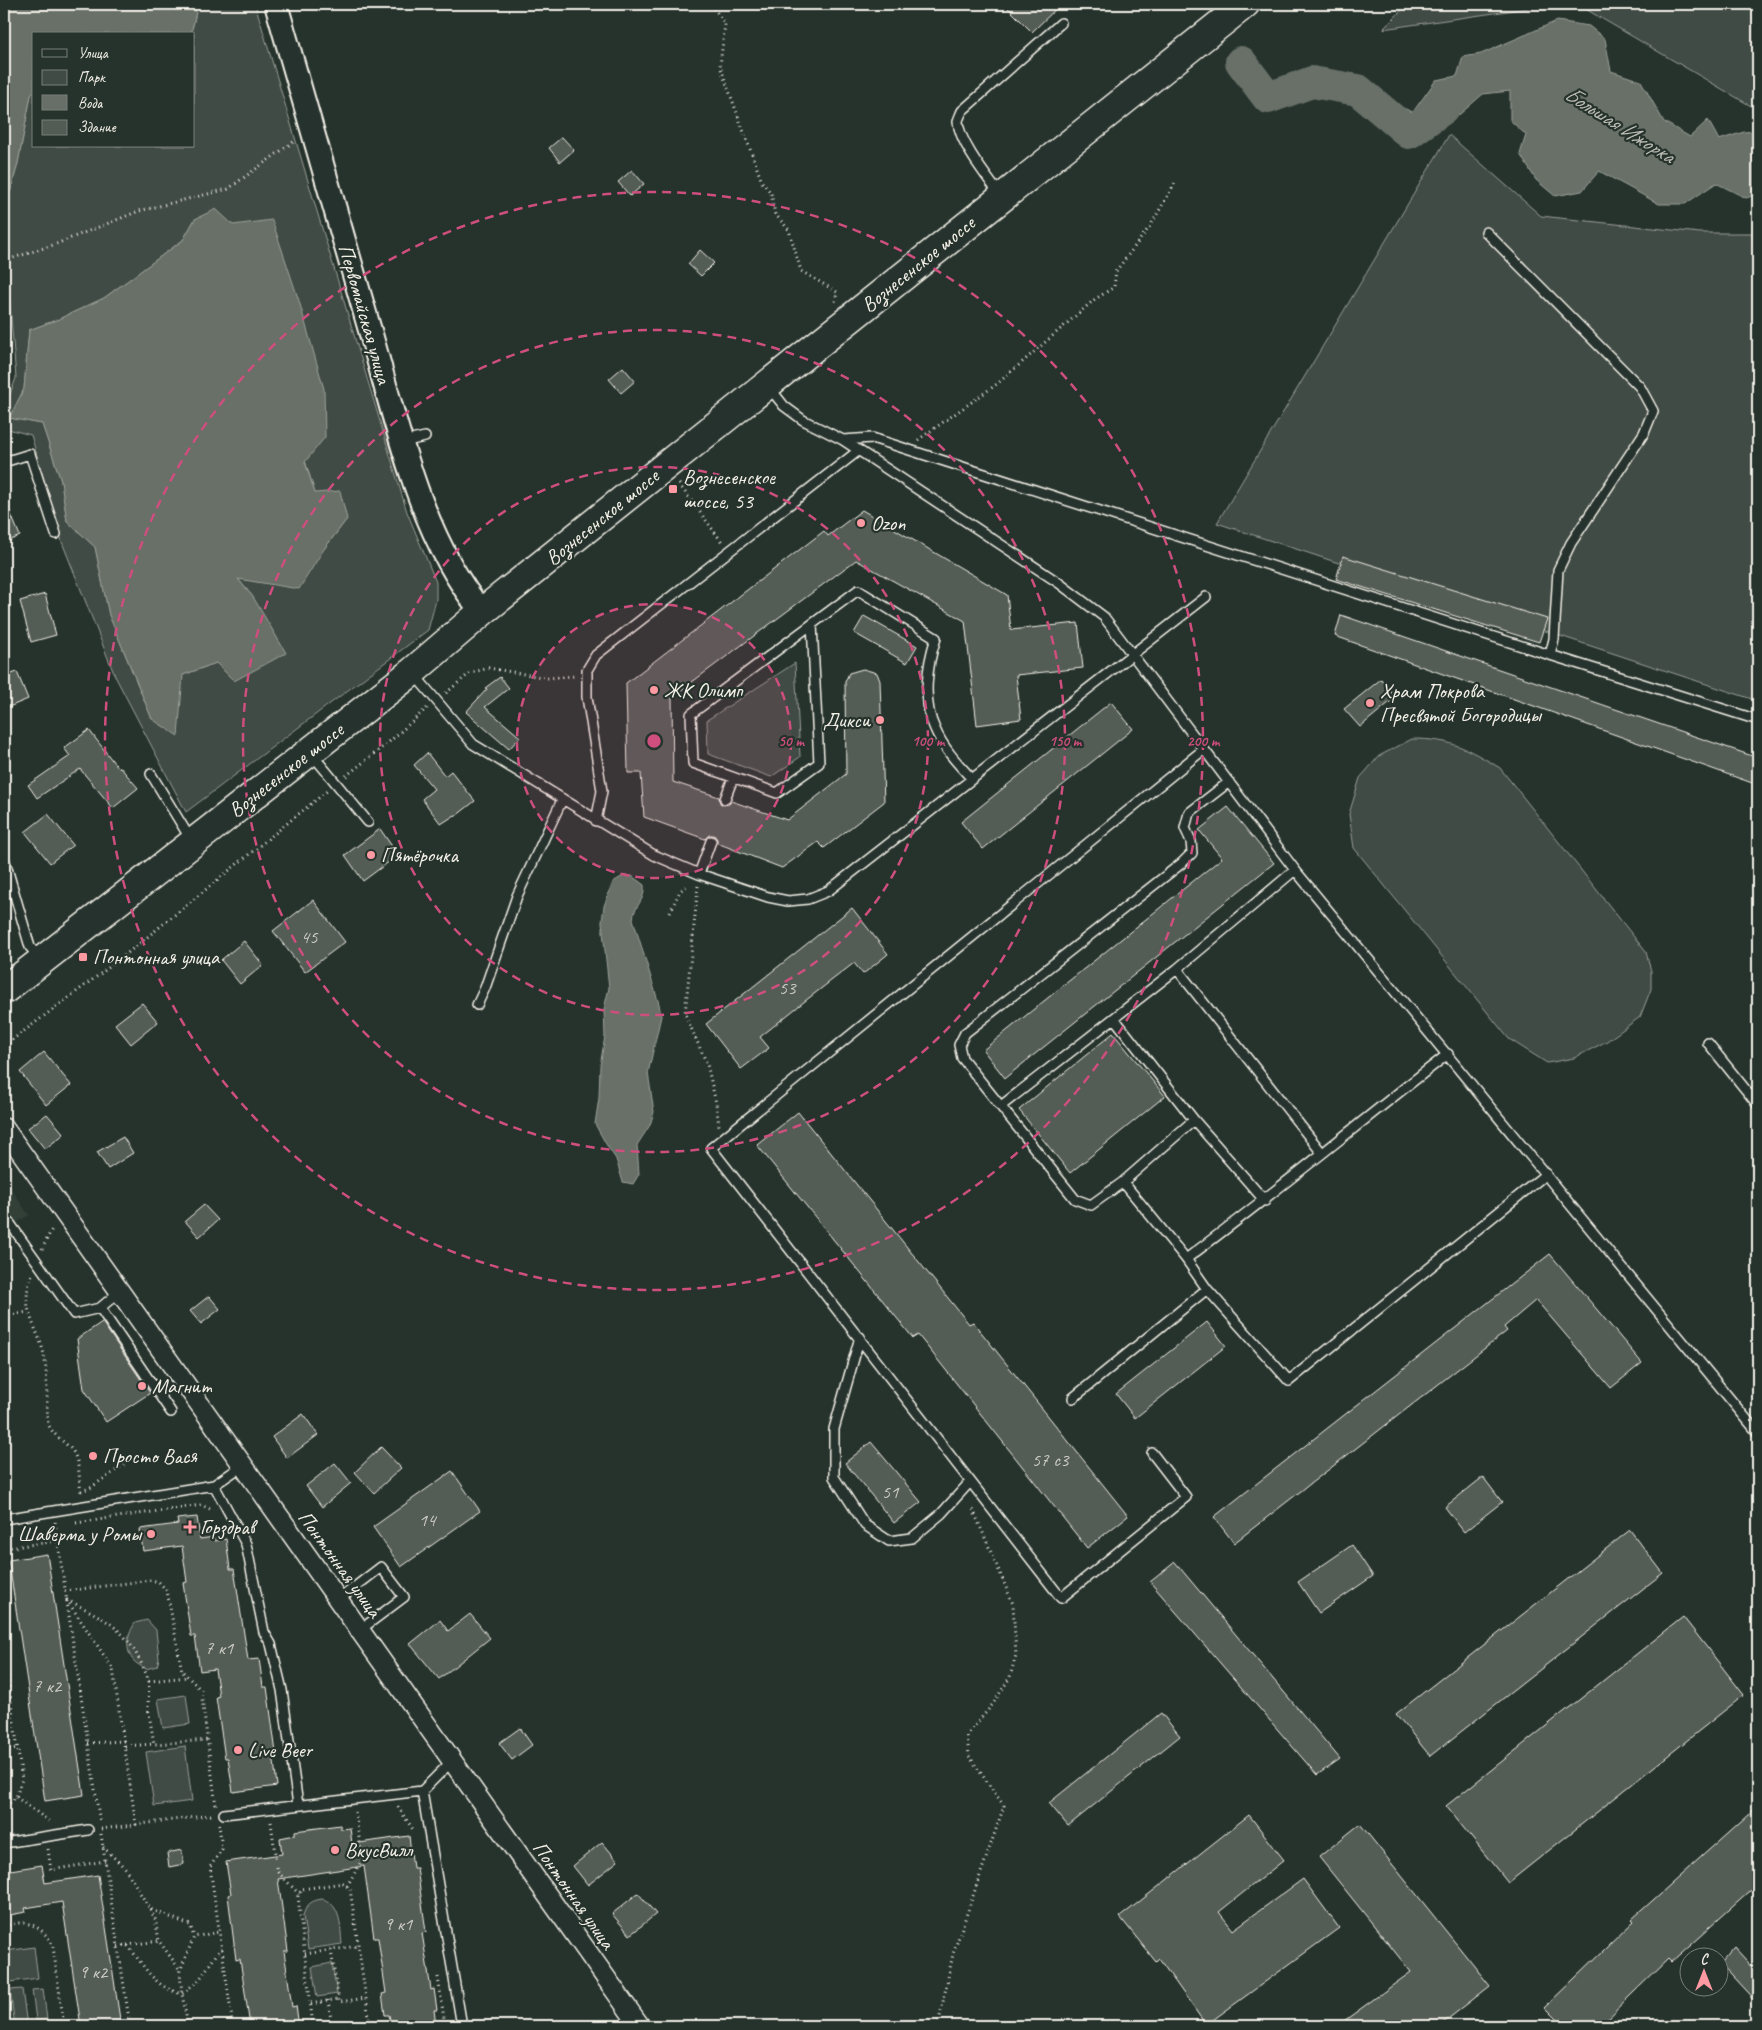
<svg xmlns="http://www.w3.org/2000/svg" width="1762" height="2030" font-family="Caveat,sans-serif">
  <rect width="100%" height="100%" fill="#26332d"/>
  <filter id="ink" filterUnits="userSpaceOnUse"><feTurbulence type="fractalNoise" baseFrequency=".02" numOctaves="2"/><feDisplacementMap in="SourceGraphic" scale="10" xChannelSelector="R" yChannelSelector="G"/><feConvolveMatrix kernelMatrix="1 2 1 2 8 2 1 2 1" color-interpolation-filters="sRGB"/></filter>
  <g filter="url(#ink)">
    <path fill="#333f39" d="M4 1179 29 1215 4 1230Z"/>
    <path fill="#414b45" stroke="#9a9e96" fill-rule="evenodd" d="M193 4H255L407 512 436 582V600L428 630 186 812 115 676 62 542 31 435 8 429 4 410 16 378 8 281 4 267V215L18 163 31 95 34 92V146H194V34H191L196 12ZM195 219 233 225 315 493 347 519 324 549 238 579 253 597 216 663 183 675 152 719 109 615 95 547 67 521 61 481 42 424 10 418 24 389 29 330 59 319 104 298 183 240Z
      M1408 4H1557L1383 29Z
      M1577 4H1758V106H1751Z
      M1449 135 1541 216 1700 233H1758V701L1217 523Z
      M795 663 800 757 771 777 708 754 707 720Z
      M1412 739C1451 739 1467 748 1500 768L1646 952 1651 971V989L1640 1017 1607 1041 1574 1058 1547 1063 1509 1039 1354 848 1349 814 1360 778 1379 756Z
      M147 1620 156 1630 159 1659 157 1666 146 1669C143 1667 136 1664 133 1660 124 1648 128 1634 135 1623Z
      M186 1695 190 1724 163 1728 158 1699Z
      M185 1746 192 1801 154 1806 146 1752Z
      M323 1899C342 1906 340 1927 342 1944L308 1949 303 1916C306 1904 312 1900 323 1899Z
      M34 1947 38 1978 10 1982 6 1951Z
      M332 1963 337 1994 317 1997 312 1967Z
      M22 1989 27 2026H15L10 1990Z
      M43 1989 47 2019 36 2020 32 1990Z"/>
    <path fill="#676f68" stroke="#9fa39b" d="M4 4H193L196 12 191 34H34V92L31 95 18 163 4 215Z
      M1557 21 1589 26 1605 39 1611 71 1641 81 1664 122 1690 137 1708 120 1719 140 1744 132 1758 131V194L1746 198 1716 183 1685 204H1659L1599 171 1582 191 1555 196 1536 180 1520 154 1526 135 1510 120V91L1483 94 1460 114 1409 133 1358 90 1413 112 1436 80 1457 76 1463 57 1481 54Z
      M216 209 233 225 272 220 299 301 324 389 325 437 305 462 315 493 340 491 347 519 324 549 299 589 238 579 253 597 286 653 234 681 216 663 183 675 178 736 152 719 109 615 95 547 67 521 61 481 42 424 9 418 24 389 29 330 59 319 104 298 183 240 195 219Z
      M623 876H632L644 885C646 901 634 905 633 919L659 1004 661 1016 648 1073 654 1112 650 1125 637 1145 639 1174 633 1184 623 1182 616 1159 606 1144 595 1124 599 1098 600 1066 605 1036 604 1009 609 988 602 922 604 906 613 882Z"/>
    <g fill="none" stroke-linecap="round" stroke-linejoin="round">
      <path stroke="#676f68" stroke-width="32" d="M1241 62 1268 98 1312 82 1358 90 1409 133 1443 109"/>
    </g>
    <path fill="#525c55" stroke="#f4f1e8" d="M1004 4H1061L1032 32Z
      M562 137 574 150 560 162 549 148Z
      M632 170 644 184 630 196 618 182Z
      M700 250 714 263 701 276 688 264Z
      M623 367 635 381 621 393 609 379Z
      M4 498 20 536 4 543Z
      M862 510 1007 595 1011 630 1078 623 1083 668 1016 675 1021 719 977 725 965 621 856 560 672 697 673 782 719 797 720 803 723 805 729 804 731 801 787 820 846 774 845 682 849 673 863 669 877 673 880 681 884 802 824 848 818 842 782 868 717 843V839L714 835H709L705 839 644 817 641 773H628L626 683 824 531 828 536Z
      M1343 556 1547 619 1539 642 1336 579Z
      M45 594 56 635 31 642 20 601Z
      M1341 615 1758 758V785L1335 636Z
      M864 616 917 646 907 663 854 633Z
      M17 672 28 699 4 709V677Z
      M500 677 509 688 485 707 520 737 509 749 466 712 487 689 485 688Z
      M1381 679 1396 697 1360 727 1344 709Z
      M1111 702 1133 729 983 849 961 822Z
      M89 730 118 768 120 767 138 788 113 808 80 769 37 798 28 785 70 756 64 748Z
      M427 753 445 776 451 771 475 801 456 816 455 815 441 824 422 799 434 789 414 765Z
      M1228 807 1274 863 1005 1078 983 1050 1222 858 1199 830Z
      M48 814 73 845 50 863 25 832Z
      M380 829 398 855 363 881 345 855Z
      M313 900 345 942 305 972 273 931Z
      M852 908 888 954 863 974 854 963 805 1001 760 1037 769 1048 741 1069 706 1024Z
      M244 941 263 965 240 984 221 960Z
      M142 1003 158 1022 131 1044 115 1024Z
      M1113 1033 1165 1096 1070 1173 1019 1110Z
      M44 1052 71 1085 46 1105 20 1072Z
      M798 1112 969 1324 973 1322 1128 1516 1087 1548 918 1335 913 1338 757 1145Z
      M47 1114 64 1134 45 1149 28 1128Z
      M123 1137 133 1153 108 1169 97 1152Z
      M204 1205 218 1220 199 1237 185 1221Z
      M1550 1254 1642 1363 1611 1388 1536 1300 1504 1327 1507 1331 1234 1543 1214 1517Z
      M209 1296 220 1309 201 1324 190 1311Z
      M102 1322 150 1393 106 1422 84 1389 77 1339Z
      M1207 1322 1226 1346 1135 1418 1116 1394Z
      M303 1414 318 1435 287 1458 272 1437Z
      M871 1442 921 1502 894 1523 845 1463Z
      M381 1447 401 1468 374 1493 355 1472Z
      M335 1463 351 1483 322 1507 306 1486Z
      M452 1471 480 1511 401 1567 373 1527Z
      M1483 1477 1502 1502 1464 1532 1445 1507Z
      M197 1517 200 1539 214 1537 215 1541 226 1539 230 1569H234L248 1660 259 1659 263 1687H267L276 1753 273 1754 277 1786 233 1792 228 1758H225L216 1697 219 1696 215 1669 200 1671 195 1636H191L183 1583 187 1582 182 1546 143 1551 140 1529 178 1524 177 1519Z
      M1630 1530 1663 1573 1430 1756 1396 1714Z
      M1352 1545 1373 1576 1319 1613 1298 1582Z
      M47 1554 84 1795 45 1801 9 1563V1560Z
      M1175 1562 1340 1759 1317 1775 1150 1582Z
      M470 1614 490 1638 439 1679 410 1644 440 1620 448 1631Z
      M1683 1617 1744 1695 1508 1883 1446 1806Z
      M1161 1713 1180 1736 1068 1826 1049 1803Z
      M520 1728 532 1745 512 1760 499 1743Z
      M1758 1806V1884L1671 1962 1668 1959 1599 2026H1564L1545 2007 1634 1921 1632 1919Z
      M1249 1815 1284 1860 1219 1912 1233 1930 1303 1879 1339 1928 1206 2025 1159 1959 1156 1962 1120 1917Z
      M1360 1824 1490 1986 1439 2026H1337L1411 1972 1319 1857Z
      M340 1825 341 1829 350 1828 352 1844 409 1836 413 1868H417L426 1932 422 1933 431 1990 434 1989 437 2010H434L436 2026H391L389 2015H385L382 1994 386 1993 378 1938H374L364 1866 278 1879 288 1951H284L292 2007 296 2006 299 2026H250L240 1959 236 1960 228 1895 231 1894 226 1862 282 1854 280 1838 295 1835V1831Z
      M602 1842 618 1861 588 1885 573 1866Z
      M182 1850 184 1864 169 1867 167 1853Z
      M42 1865 45 1883 98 1875 121 2026H81L62 1902 25 1908 26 1912 4 1916V1871Z
      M638 1893 656 1914 630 1935 612 1914Z
      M1735 1947 1758 1972V2005L1720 1964Z"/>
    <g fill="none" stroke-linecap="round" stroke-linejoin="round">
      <g stroke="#f4f1e8" stroke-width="12">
        <path id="service" d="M1000 195C988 178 960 144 958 122 958 119 961 114 962 111L1061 23
          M1486 232 1640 387 1653 411 1644 433 1571 543 1558 570 1554 639 1550 655
          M769 387 784 406 803 420 843 440 1059 583 1104 617 1295 870 1758 1433
          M843 440 872 438 1550 655 1758 720
          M402 442 425 437
          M4 462 30 454 56 534
          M812 624 819 763 777 793 693 763 691 714 858 590 936 638C927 665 922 702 935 729 943 748 958 764 972 779
          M414 674 473 744 654 855 699 874 768 897 788 901 808 899 828 891 1206 597
          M311 753 368 822
          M151 774 191 840
          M725 799 733 778
          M596 821 602 791 587 697V670L596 655 858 451
          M4 858 30 947 40 958
          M699 874 711 841
          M1177 969 1322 1153
          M477 1005 485 988 517 896 562 800
          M1114 1018 1194 1120 1265 1201
          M1708 1043 1758 1105
          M1001 1106 1177 969 1295 870
          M1194 1120 1123 1182 1091 1205 1075 1199 962 1058 959 1045 965 1033 1182 863 1192 853 1191 841 1185 828 1189 813 1229 782
          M1123 1182 1186 1259 1207 1289 1289 1381 1546 1174
          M4 1215 74 1314 100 1308
          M1186 1259C1275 1193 1360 1122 1448 1054
          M119 1292 100 1308 171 1412
          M860 1337 834 1429V1477L865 1525 889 1541 912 1538 941 1514 970 1482
          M1073 1398 1207 1289
          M1152 1453 1186 1497 1061 1598 711 1148 1203 750
          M214 1485 246 1544 264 1632 271 1644 282 1690 298 1805
          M4 1519 214 1485 242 1466
          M338 1600 381 1567 404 1597 360 1630
          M422 1791 462 2026
          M224 1814 422 1791 452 1761
          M4 1843 88 1830"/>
      </g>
      <g stroke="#f4f1e8" stroke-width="22">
        <path id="minor" d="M4 1128 640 2026"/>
      </g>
      <g stroke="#f4f1e8" stroke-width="26">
        <path id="tertiary" d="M276 4C307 111 338 219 369 327 396 421 419 535 482 612"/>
      </g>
      <g stroke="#f4f1e8" stroke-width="31">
        <path id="primary" d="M4 990 412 672 482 612 1245 4"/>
      </g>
      <path stroke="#f4f1e8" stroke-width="3" stroke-dasharray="1 4" stroke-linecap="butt" d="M711 4 725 24 720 66 762 182 771 193 775 214 789 230 801 271 837 292 835 302
        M4 261 56 244 139 211 228 189 296 140
        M918 440 997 384 1094 300 1114 287 1116 271 1151 225 1176 181
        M679 484 722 542
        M446 693 470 673 489 668 547 678 576 676
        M346 776 389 742 427 708
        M698 886 685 1014 707 1064 716 1103 719 1126
        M670 912 680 891 689 884
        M4 1046 119 960 327 791
        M42 1249 52 1229
        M32 1275C17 1311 41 1328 45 1361 48 1382 46 1402 48 1423 51 1434 64 1441 72 1450 80 1461 79 1480 81 1493
        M4 1316 28 1312
        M81 1491 90 1488 124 1465
        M55 1522 100 1823
        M76 1523 201 1505 210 1509 212 1511
        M4 1535 6 1548
        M4 1558 6 1548 58 1541
        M4 1588 6 1585 4 1574
        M65 1591 151 1580 159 1582 167 1591 182 1671 201 1690 216 1806
        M4 1652 22 1779 16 1797 4 1808
        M149 1681 148 1707 154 1744 208 1740
        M4 1707 12 1706
        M88 1743 124 1741
        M125 1746 154 1744
        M4 1750 18 1748
        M16 1797 50 1822
        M398 1807 414 1831
        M355 1812 361 1850
        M271 1822 276 1861
        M219 1824 222 1849 210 1867 233 2026
        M136 1825 113 1669 67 1600C113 1622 129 1631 149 1681L188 1677
        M101 1829 212 1815
        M101 1834 130 2026
        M103 1847 125 1868 150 1909 190 1925 194 1937
        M48 1849 51 1870 105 1861
        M277 1867 278 1872 299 1894
        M347 1886 362 1860V1855
        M150 1910 155 1918 159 1941 180 1970
        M4 1927C25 1917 43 1926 53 1946L64 2026
        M127 1945 159 1941
        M118 1946 127 1945C146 1967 152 1986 182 1994L199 1980 221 1948
        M331 1950 339 2002 366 1998
        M305 1954 358 1946
        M438 1977 445 2026
        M328 2000 332 2026
        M311 2004 338 1999
        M188 2026 182 1994 180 1971 194 1937 219 1932
        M313 2026 298 1896 302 1889 343 1883 350 1889 370 2026
        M938 2026 953 1954 1004 1806 969 1756 967 1735 993 1704 1010 1677 1016 1655 1013 1604 972 1507"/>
      <use href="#service" stroke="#26332d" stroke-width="9"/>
      <use href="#minor" stroke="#26332d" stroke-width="19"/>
      <use href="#tertiary" stroke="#26332d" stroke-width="22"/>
      <use href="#primary" stroke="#26332d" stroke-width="28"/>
    </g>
  </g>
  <circle cx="654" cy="741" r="137" fill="#ce4e7e" fill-opacity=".12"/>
  <g fill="none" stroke="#ce4e7e" stroke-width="2.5" stroke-dasharray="9 6">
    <circle cx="654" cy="741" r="137"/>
    <circle cx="654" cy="741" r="274"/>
    <circle cx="654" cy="741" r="411"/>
    <circle cx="654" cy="741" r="549"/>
  </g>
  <g fill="#ff9aa2" stroke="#26332d" stroke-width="2">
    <rect x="668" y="484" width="10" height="10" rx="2.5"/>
    <circle cx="861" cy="523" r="5"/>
    <circle cx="654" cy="690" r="5"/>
    <circle cx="1370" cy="703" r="5"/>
    <circle cx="880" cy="720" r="5"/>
    <circle cx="371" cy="855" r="5"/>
    <rect x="78" y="952" width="10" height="10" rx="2.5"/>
    <circle cx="142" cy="1386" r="5"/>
    <circle cx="93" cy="1456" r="5"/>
    <path d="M187.5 1519.5h5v5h5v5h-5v5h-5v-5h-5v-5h5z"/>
    <circle cx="151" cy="1534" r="5"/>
    <circle cx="238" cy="1750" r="5"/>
    <circle cx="335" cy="1850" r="5"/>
  </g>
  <g text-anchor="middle" stroke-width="4.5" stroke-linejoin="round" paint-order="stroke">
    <g font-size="19" fill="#ccccc3">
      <text x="309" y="943">45</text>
      <text x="787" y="994">53</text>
      <text x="1050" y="1466">57 с3</text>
      <text x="890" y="1498">51</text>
      <text x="427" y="1526">14</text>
      <text x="219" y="1654">7 к1</text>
      <text x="47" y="1692">7 к2</text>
      <text x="398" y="1930">9 к1</text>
      <text x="93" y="1978">9 к2</text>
    </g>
    <g font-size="21" fill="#f4f1e8" stroke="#26332d">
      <text transform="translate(918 264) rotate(-39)" y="7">Вознесенское шоссе</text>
      <text transform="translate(365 314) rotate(74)" y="7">Первомайская улица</text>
      <text transform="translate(602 517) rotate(-39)" y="7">Вознесенское шоссе</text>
      <text transform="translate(286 770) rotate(-38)" y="7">Вознесенское шоссе</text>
      <text transform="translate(340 1564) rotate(54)" y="7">Понтонная улица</text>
      <text transform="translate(574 1895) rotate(55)" y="7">Понтонная улица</text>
    </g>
    <g font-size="21" fill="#f4f1e8" stroke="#26332d" text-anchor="start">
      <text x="683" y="484">Вознесенское<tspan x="683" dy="24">шоссе, 53</tspan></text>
      <text x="871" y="530">Ozon</text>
      <text x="664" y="697">ЖК Олимп</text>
      <text x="1380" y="698">Храм Покрова<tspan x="1380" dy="24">Пресвятой Богородицы</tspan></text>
      <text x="870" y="727" text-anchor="end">Дикси</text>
      <text x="381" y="862">Пятёрочка</text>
      <text x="93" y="964">Понтонная улица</text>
      <text x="152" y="1393">Магнит</text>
      <text x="103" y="1463">Просто Вася</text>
      <text x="200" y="1534">Горздрав</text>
      <text x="141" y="1541" text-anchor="end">Шаверма у Ромы</text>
      <text x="248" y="1757">Live Beer</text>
      <text x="345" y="1857">ВкусВилл</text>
    </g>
    <g font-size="22" font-style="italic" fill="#bcbdb5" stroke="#26332d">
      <text transform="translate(1620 124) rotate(32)" y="8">Большая Ижорка</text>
    </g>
  </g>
  <circle cx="654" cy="741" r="8" fill="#ce4e7e" stroke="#26332d" stroke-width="2.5"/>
  <g font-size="15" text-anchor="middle" font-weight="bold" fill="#ce4e7e" stroke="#26332d" stroke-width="4.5" stroke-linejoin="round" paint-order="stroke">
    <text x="791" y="746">50 m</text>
    <text x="928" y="746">100 m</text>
    <text x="1065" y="746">150 m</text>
    <text x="1203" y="746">200 m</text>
  </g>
  <rect width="1762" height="2030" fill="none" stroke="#26332d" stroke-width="20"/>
  <rect x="10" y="10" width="1742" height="2010" fill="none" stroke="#f4f1e8" stroke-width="2" filter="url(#ink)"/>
  <rect x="32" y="32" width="162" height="115" fill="#26332d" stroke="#787f78"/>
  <rect x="42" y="49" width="25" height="8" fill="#26332d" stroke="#787f78"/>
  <text x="78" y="58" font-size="15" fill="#f4f1e8">Улица</text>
  <rect x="42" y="70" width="25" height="15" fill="#414b45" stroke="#787f78"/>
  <text x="78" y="82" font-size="15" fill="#f4f1e8">Парк</text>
  <rect x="42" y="95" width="25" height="15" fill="#676f68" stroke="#787f78"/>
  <text x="78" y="108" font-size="15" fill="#f4f1e8">Вода</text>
  <rect x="42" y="120" width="25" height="15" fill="#525c55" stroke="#787f78"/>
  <text x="78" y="132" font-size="15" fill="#f4f1e8">Здание</text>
  <g transform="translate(1704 1972)"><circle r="24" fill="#26332d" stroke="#787f78"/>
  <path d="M0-4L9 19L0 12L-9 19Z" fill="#ff9aa2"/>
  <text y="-8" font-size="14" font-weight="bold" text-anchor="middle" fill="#f4f1e8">С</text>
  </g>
</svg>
